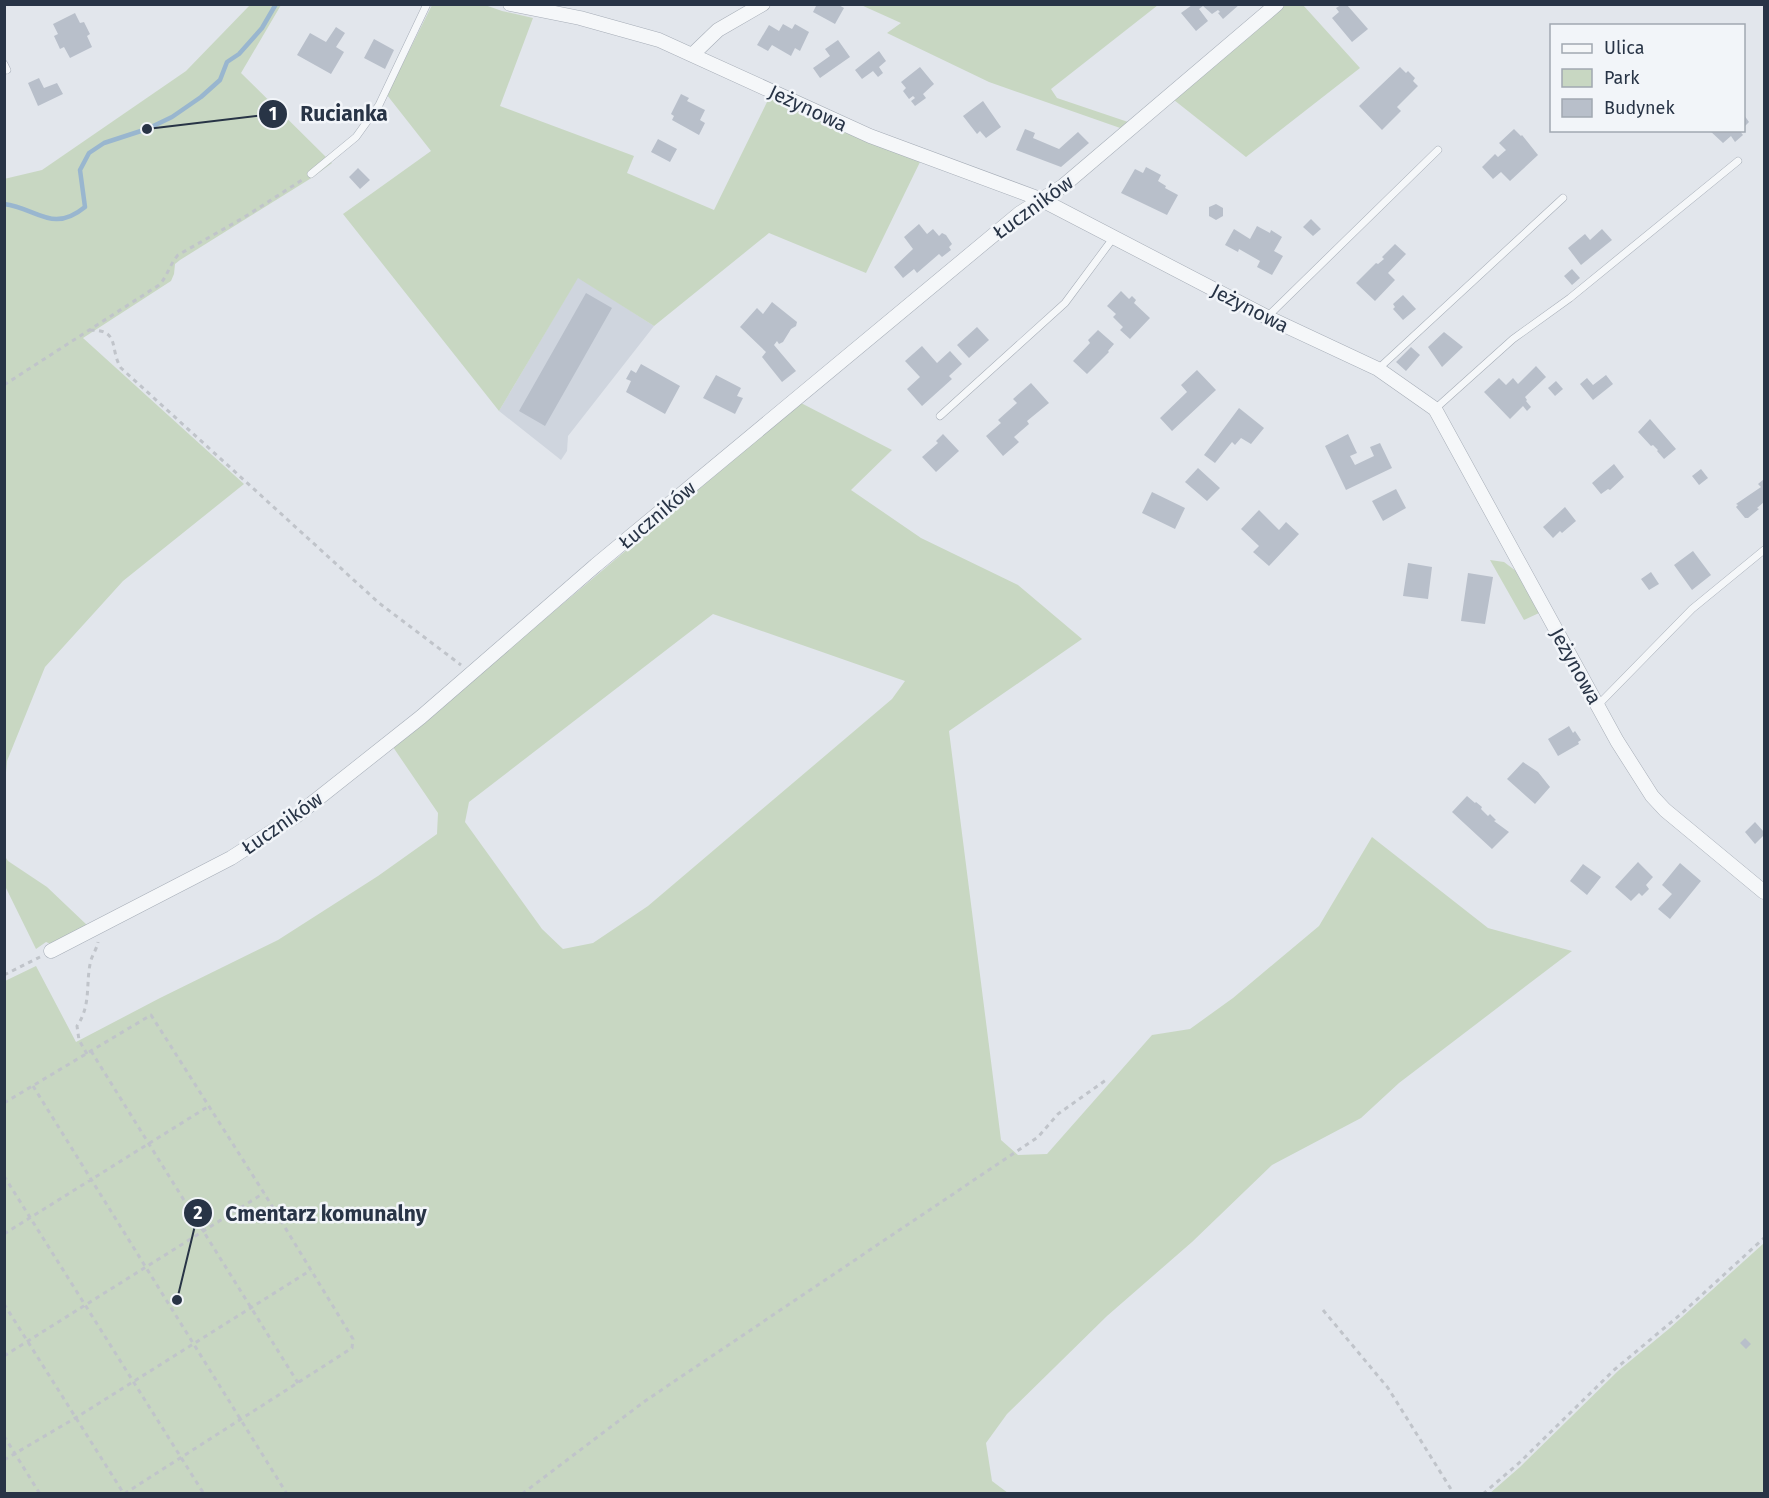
<svg xmlns="http://www.w3.org/2000/svg" width="1769" height="1498" font-family="'Fira Sans',sans-serif">
  <rect width="100%" height="100%" fill="#e2e6ec"/>
  <path fill="#cfd5de" d="M578 277 654 326 568 436 567 451 561 460 499 411Z"/>
  <path fill="#c8d7c2" fill-rule="evenodd" d="M250 5H281L241 73 332 163 313 177 180 260 175 264 174 274 171 281 83 338 244 484 123 581 45 667 7 761 5 784 4 179 42 170 186 71Z
    M432 5H485L502 11 533 18 500 106 634 156 627 173 714 210 769 98 920 162 866 273 769 233 654 326 578 278 499 411 343 214 431 151 387 95Z
    M861 5H1158L1051 89 1057 98 1131 123 1123 129 989 82 887 33 901 23Z
    M1285 5H1303L1360 68 1246 157 1174 100Z
    M801 403 892 450 851 490 921 538 1018 585 1082 639 949 731 1001 1140 1018 1155 1047 1154 1152 1035 1190 1029 1233 998 1319 926 1372 837 1488 928 1572 951 1399 1083 1361 1118 1272 1165 1192 1242 1107 1316 1007 1414 986 1443 992 1481 1008 1493 5 1494V981L36 966 76 1042 160 998 278 940 378 876 437 834 438 813 393 747ZM713 614 905 681 892 699 648 906 593 943 563 949 542 929 465 822 469 802Z
    M1490 560 1504 562 1516 571 1539 613 1524 620Z
    M4 855 8 861 47 887 88 926 53 945 46 942 36 949 5 886Z
    M1764 1243V1493L1489 1494 1520 1467 1618 1371 1670 1328Z"/>
  <g fill="none" stroke-linecap="round" stroke-linejoin="round">
    <path stroke="#99b6cf" stroke-width="4.5" d="M4 204C37 208 52 234 85 207L80 170 89 153 104 143 147 129 172 117 201 97 220 80 227 62 239 54 262 28 276 4"/>
  </g>
  <path fill="#b8bfca" d="M817 4H837L844 8 835 24 813 12Z
    M1240 4 1223 19 1218 13 1220 12 1218 10 1212 14 1203 6 1199 9 1208 21 1196 31 1181 13 1192 5Z
    M1341 5H1347L1368 29 1352 42 1332 18 1339 12 1336 8Z
    M75 13 80 23 84 22 90 34 87 36 92 47 70 58 64 47 60 49 54 36 58 34 53 24Z
    M783 24 792 29 795 24 809 32 800 51 795 48 791 56 772 45 768 51 757 45 769 25 779 31Z
    M336 27 345 33 336 47 344 52 331 74 297 55 310 33 326 42Z
    M374 39 394 50 385 69 364 58Z
    M838 40 850 57 820 78 813 68 830 56 825 49Z
    M879 51 886 61 879 67 883 73 878 77 873 71 862 79 855 70Z
    M920 67 934 84 923 94 926 98 915 106 911 101 915 98 913 96 909 99 903 91 906 88 901 82Z
    M1400 67 1406 73 1408 71 1415 78 1413 81 1418 86 1397 107 1401 111 1382 130 1359 106Z
    M39 78 44 88 57 83 63 94 38 106 28 83Z
    M681 94 689 98 687 101 705 110 700 120 705 123 699 135 672 120 674 116 671 114Z
    M983 101 1001 127 986 138 980 131 977 134 963 116Z
    M1744 115 1749 122 1744 127Z
    M1025 129 1035 133 1033 138 1059 149 1078 132 1089 143 1061 167 1016 150Z
    M1514 129 1521 136 1522 135 1538 155 1510 181 1501 172 1493 179 1482 167 1495 154 1498 157 1506 150 1499 143Z
    M1709 130H1739L1743 135 1735 142 1731 136 1723 143Z
    M658 139 677 149 670 162 651 152Z
    M1146 167 1161 175 1158 181 1166 186 1165 188 1178 195 1167 215 1121 193 1135 169 1143 173Z
    M358 168 370 180 360 189 349 177Z
    M1216 204 1223 208V216L1216 220 1209 216V207Z
    M1311 219 1321 229 1313 236 1303 227Z
    M919 224 927 234 933 229 939 236 942 233 946 235 952 244 949 247 951 250 942 257 939 254 917 273 914 269 903 278 894 267 913 249 904 237Z
    M1257 226 1270 233 1271 230 1282 237 1274 251 1283 256 1272 275 1257 267 1260 261 1239 249 1238 252 1225 245 1234 229 1250 239Z
    M1602 229 1612 240 1581 265 1568 248 1585 234 1590 240Z
    M1395 244 1406 254 1388 273 1395 280 1375 301 1356 283 1376 263 1378 264 1384 259 1382 257Z
    M1572 269 1580 278 1572 285 1564 276Z
    M1121 291 1129 299 1132 296 1136 300 1134 303 1150 318 1130 339 1120 330 1123 327 1113 317 1116 314 1107 306Z
    M586 293 612 308 545 426 519 411Z
    M1403 295 1416 309 1403 320 1393 309 1395 307 1393 304Z
    M772 302 797 322 796 326 791 329 783 342 779 344 777 341 774 345 796 371 782 382 762 357 766 352 740 327 757 308 763 314Z
    M977 327 989 340 969 358 957 345Z
    M1098 330 1114 344 1108 351 1109 352 1087 374 1073 361 1090 343 1088 340Z
    M1444 332 1463 347 1442 367 1428 347Z
    M922 346 937 363 950 351 962 364 949 376 952 379 922 406 907 389 920 377 905 361Z
    M1411 347 1420 355 1406 371 1396 362Z
    M641 364 680 386 665 414 626 392 631 381 626 379 631 370 636 373Z
    M1536 366 1546 377 1525 397 1527 400 1526 401 1531 407 1527 411 1523 406 1510 419 1484 392 1499 378 1506 385 1513 378 1518 384Z
    M1197 370 1216 390 1172 431 1160 418 1187 392 1181 385Z
    M716 375 741 388 737 396 743 398 735 414 703 398Z
    M1606 375 1613 384 1593 400 1580 384 1587 378 1593 385Z
    M1556 381 1563 389 1555 396 1548 388Z
    M1031 383 1049 403 1027 421 1029 424 1014 437 1019 442 1003 456 986 436 1001 423 998 420 1017 403 1013 399Z
    M1239 408 1264 428 1251 444 1241 438 1235 445 1232 442 1215 463 1204 455Z
    M1650 419 1676 449 1664 459 1657 451 1658 450 1653 445 1651 446 1638 432Z
    M943 434 959 451 936 472 922 457 938 443 936 441Z
    M1348 434 1357 453 1350 456 1355 465 1374 456 1370 447 1380 443 1392 468 1346 490 1325 446Z
    M1614 464 1624 477 1610 490 1608 489 1601 494 1592 483Z
    M1198 468 1220 488 1207 501 1185 482Z
    M1701 469 1708 478 1699 485 1692 476Z
    M1764 479V502L1757 508 1759 509 1748 518H1745L1736 507 1738 505 1736 504 1761 487 1758 484Z
    M1396 489 1406 508 1383 521 1372 501Z
    M1152 492 1185 508 1175 529 1142 513Z
    M1565 507 1576 521 1562 533 1560 531 1553 538 1543 527Z
    M1259 510 1279 530 1286 522 1299 534 1269 566 1253 552 1259 546 1241 529Z
    M1693 551 1711 575 1692 590 1674 565Z
    M1408 563 1432 567 1428 599 1403 596Z
    M1651 572 1659 584 1649 590 1641 579Z
    M1468 573 1493 577 1485 624 1461 621Z
    M1569 726 1573 733 1575 731 1581 740 1578 742 1579 744 1558 756 1548 739Z
    M1523 762 1538 772 1550 787 1535 804 1507 779Z
    M1467 796 1475 803 1476 802 1482 807 1481 809 1488 816 1490 814 1496 820 1494 821 1509 832 1492 849 1452 812Z
    M1755 822 1764 832V835L1755 844 1745 832Z
    M1638 862 1653 877 1646 885 1649 889 1642 896 1639 893 1631 901 1615 887Z
    M1680 863 1701 881 1670 919 1658 909 1672 894 1662 885Z
    M1583 864 1601 877 1587 895 1570 881Z
    M1745 1338 1751 1344 1746 1349 1740 1343Z"/>
  <g fill="none" stroke-linecap="round" stroke-linejoin="round">
    <g stroke="#a6adb7" stroke-width="8">
      <path id="service" d="M4 64 7 70
        M311 174 356 137 379 105 427 4
        M1267 317 1438 150
        M1378 369 1563 198
        M1435 409 1513 339 1570 298 1738 161
        M940 416 1065 303 1114 237
        M1598 705 1692 609 1764 550"/>
    </g>
    <g stroke="#a6adb7" stroke-width="15">
      <path id="minor" d="M510 4 580 18 659 40 870 136 1040 199 1267 317 1378 369 1435 409 1617 741 1652 796 1665 810 1764 892
        M692 55 718 30 763 4
        M51 951 231 858 296 816 421 717 596 565 1020 213 1063 186 1277 4"/>
    </g>
    <path stroke="#c0c4ca" stroke-width="3" stroke-dasharray="4.5 4.5" stroke-linecap="butt" d="M90 330C121 330 109 349 121 368L379 603 461 665
      M4 385 159 285C168 276 169 265 178 255L243 218 302 180
      M4 975 40 957
      M91 1051 298 1383
      M87 1054 79 1040 77 1026C92 1004 85 983 91 960 93 954 97 948 98 942
      M33 1086 287 1494
      M4 1103 151 1015 264 1193 353 1339 352 1348 124 1494
      M4 1176 204 1494
      M4 1234 209 1106
      M4 1304 124 1494
      M1323 1310 1388 1388 1454 1494
      M4 1356 264 1193
      M4 1436 40 1494
      M4 1460 77 1417 311 1270
      M522 1494 645 1401 1038 1137 1058 1114 1106 1080
      M1483 1494 1519 1463 1614 1370 1681 1314 1764 1238"/>
    <use href="#service" stroke="#f5f7f9" stroke-width="7"/>
    <use href="#minor" stroke="#f5f7f9" stroke-width="14"/>
  </g>
  <g text-anchor="middle" stroke-width="5" stroke-linejoin="round" paint-order="stroke">
    <g font-size="20" fill="#283446" stroke="#f2f5f9">
      <text transform="translate(808 108) rotate(25)" y="7">Jeżynowa</text>
      <text transform="translate(1033 207) rotate(-36)" y="7">Łuczników</text>
      <text transform="translate(1250 308) rotate(27)" y="7">Jeżynowa</text>
      <text transform="translate(657 515) rotate(-40)" y="7">Łuczników</text>
      <text transform="translate(1576 666) rotate(61)" y="7">Jeżynowa</text>
      <text transform="translate(282 823) rotate(-35)" y="7">Łuczników</text>
    </g>
  </g>
  <path fill="none" stroke="#283446" stroke-width="2" d="M147 129L273 114M177 1300L198 1213"/>
  <g fill="#283446" stroke="#f2f5f9" stroke-width="2">
    <circle cx="147" cy="129" r="6"/>
    <circle cx="177" cy="1300" r="6"/>
    <circle cx="273" cy="114" r="15"/>
    <circle cx="198" cy="1213" r="15"/>
  </g>
  <g font-size="18" text-anchor="middle" font-weight="bold" fill="#fff">
    <text x="273" y="120">1</text>
    <text x="198" y="1219">2</text>
  </g>
  <g font-size="21" text-anchor="middle" font-weight="bold" fill="#283446" stroke="#f2f5f9" stroke-width="5" stroke-linejoin="round" paint-order="stroke">
    <text x="344" y="121">Rucianka</text>
    <text x="326" y="1221">Cmentarz komunalny</text>
  </g>
  <rect width="1769" height="1498" fill="none" stroke="#283446" stroke-width="12"/>
  <rect x="1550" y="24" width="195" height="108" fill="#f2f5f9" stroke="#a1a8b1" stroke-width="1.5"/>
  <rect x="1562" y="44" width="30" height="9" fill="#f5f7f9" stroke="#a1a8b1" stroke-width="1.5"/>
  <text x="1604" y="54" font-size="18" fill="#283446">Ulica</text>
  <rect x="1562" y="69" width="30" height="18" fill="#c8d7c2" stroke="#a1a8b1" stroke-width="1.5"/>
  <text x="1604" y="84" font-size="18" fill="#283446">Park</text>
  <rect x="1562" y="99" width="30" height="18" fill="#b8bfca" stroke="#a1a8b1" stroke-width="1.5"/>
  <text x="1604" y="114" font-size="18" fill="#283446">Budynek</text>
</svg>
